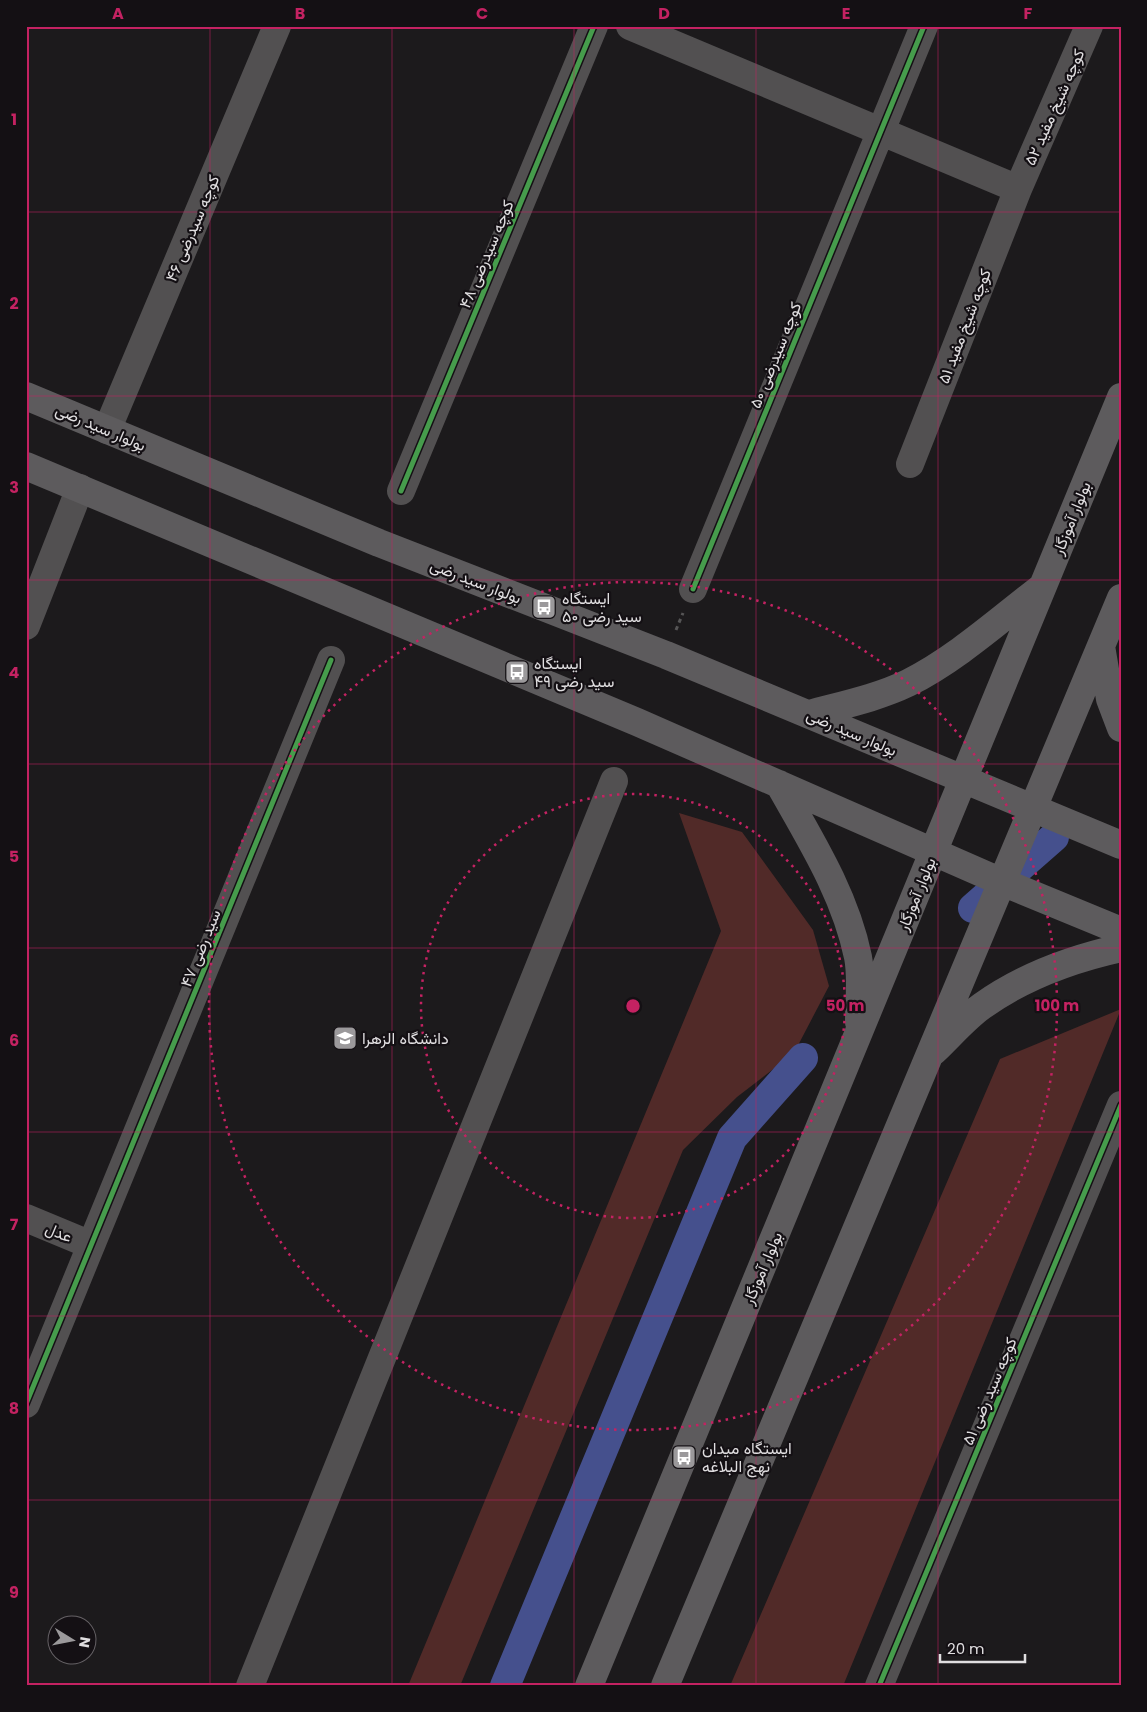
<svg xmlns="http://www.w3.org/2000/svg" width="1147" height="1712" font-family="Poppins,Vazirmatn,sans-serif">
  <rect width="100%" height="100%" fill="#1c1a1c"/>
  <path fill="#512a28" d="M679 813 742 832 813 930 829 986 794 1053 737 1097 683 1150 460 1686H408L721 931Z
    M1121 1009 843 1686H730L1000 1059Z"/>
  <g fill="none" stroke-linecap="round" stroke-linejoin="round">
    <path stroke="#45508d" stroke-width="30" d="M973 908 1054 837
      M505 1686 732 1138 803 1058"/>
    <path stroke="#565556" stroke-width="3" stroke-dasharray="4 4" stroke-linecap="butt" d="M676 630 683 613"/>
    <path stroke="#525051" stroke-width="28" d="M630 26 1018 189
      M107 430 277 26
      M910 464 1018 189 1089 26
      M401 491 594 26
      M693 589 924 26
      M26 626 80 488
      M26 1218 91 1245
      M26 1404 331 660
      M250 1686 614 781
      M879 1686 1121 1105"/>
    <path stroke="#5d5b5d" stroke-width="28" d="M26 396 379 543 666 655 1121 845
      M26 466 637 722 1002 882 1121 931
      M1101 646 1110 699 1121 728
      M809 714C842 705 877 698 908 683 956 659 999 620 1042 587
      M779 784C810 839 845 894 858 957 862 977 859 1001 859 1022
      M934 1051C950 1036 965 1018 982 1006 1024 976 1071 959 1121 948
      M589 1686 1121 397
      M665 1686 1121 598"/>
    <g stroke="#141014" stroke-width="8">
      <path id="cycleway" d="M401 491 594 26
        M693 589 924 26
        M26 1404 331 660
        M879 1686 1121 1105"/>
    </g>
    <use href="#cycleway" stroke="#469c4c" stroke-width="5"/>
  </g>
  <path fill="none" stroke="#c42262" stroke-width="1" stroke-opacity="0.55" d="M210 26V1686M392 26V1686M574 26V1686M756 26V1686M938 26V1686M26 212H1121M26 396H1121M26 580H1121M26 764H1121M26 948H1121M26 1132H1121M26 1316H1121M26 1500H1121"/>
  <g fill="none" stroke="#c42262" stroke-width="2.5" stroke-dasharray="2.5 5">
    <circle cx="633" cy="1006" r="212"/>
    <circle cx="633" cy="1006" r="424"/>
  </g>
  <defs>
    <g id="bus-square" transform="scale(1.25)"><rect x="-9" y="-9" width="18" height="18" rx="4" fill="#9b999b" stroke="#141014"/><path d="M-5-6H5V4H4V6H2V4H-2V6H-4V4H-5ZM-3.5-4V0h7V-4ZM-3.5 1.2v1.5H-2V1.2ZM2 1.2v1.5H3.5V1.2Z" fill="#fff"/></g>
    <g id="university-square" transform="scale(1.25)"><rect x="-9" y="-9" width="18" height="18" rx="4" fill="#9b999b" stroke="#141014"/><path d="M0-5L7-2L0 1L-7-2ZM-4 1L0 2.5L4 1V4Q0 6-4 4Z" fill="#fff"/></g>
  </defs>
  <g fill-rule="evenodd">
    <use href="#bus-square" x="544" y="607"/>
    <use href="#bus-square" x="517" y="672"/>
    <use href="#university-square" x="345" y="1038"/>
    <use href="#bus-square" x="684" y="1457"/>
  </g>
  <g text-anchor="middle" stroke-width="4.5" stroke-linejoin="round" paint-order="stroke">
    <g font-size="16" fill="#e0dee0" stroke="#141014">
      <text transform="translate(1054 107) rotate(-66)" y="6">کوچه شیخ مفید ۵۲</text>
      <text transform="translate(192 228) rotate(-67)" y="6">کوچه سیدرضی ۴۶</text>
      <text transform="translate(486 254) rotate(-67)" y="6">کوچه سیدرضی ۴۸</text>
      <text transform="translate(964 326) rotate(-69)" y="6">کوچه شیخ مفید ۵۱</text>
      <text transform="translate(775 355) rotate(-68)" y="6">کوچه سیدرضی ۵۰</text>
      <text transform="translate(101 427) rotate(23)" y="6">بولوار سید رضی</text>
      <text transform="translate(1071 518) rotate(-68)" y="6">بولوار آموزگار</text>
      <text transform="translate(476 581) rotate(21)" y="6">بولوار سید رضی</text>
      <text transform="translate(852 732) rotate(23)" y="6">بولوار سید رضی</text>
      <text transform="translate(916 894) rotate(-68)" y="6">بولوار آموزگار</text>
      <text transform="translate(200 948) rotate(-68)" y="6">سید رضی ۴۷</text>
      <text transform="translate(59 1232) rotate(23)" y="6">عدل</text>
      <text transform="translate(762 1268) rotate(-67)" y="6">بولوار آموزگار</text>
      <text transform="translate(989 1391) rotate(-67)" y="6">کوچه سید رضی ۵۱</text>
    </g>
    <g font-size="16" fill="#e0dee0" stroke="#141014" text-anchor="start">
      <text x="562" y="604">ایستگاه<tspan x="562" dy="18">سید رضی ۵۰</tspan></text>
      <text x="534" y="669">ایستگاه<tspan x="534" dy="18">سید رضی ۴۹</tspan></text>
      <text x="362" y="1044">دانشگاه الزهرا</text>
      <text x="702" y="1454">ایستگاه میدان<tspan x="702" dy="18">نهج البلاغه</tspan></text>
    </g>
  </g>
  <circle cx="633" cy="1006" r="8" fill="#c42262" stroke="#141014" stroke-width="2.5"/>
  <g font-size="15" text-anchor="middle" font-weight="bold" fill="#c42262" stroke="#141014" stroke-width="4.5" stroke-linejoin="round" paint-order="stroke">
    <text x="845" y="1011">50 m</text>
    <text x="1057" y="1011">100 m</text>
  </g>
  <rect width="1147" height="1712" fill="none" stroke="#141014" stroke-width="55"/>
  <g transform="translate(72 1640) rotate(100)"><circle r="24" fill="#141014" stroke="#666266"/>
  <path d="M0-4L9 19L0 12L-9 19Z" fill="#9b999b"/>
  <text y="-8" font-size="14" font-weight="bold" text-anchor="middle" fill="#e0dee0">N</text>
  </g>
  <path d="M940 1654v8h85v-8" fill="none" stroke="#e0dee0" stroke-width="2.5"/>
  <text x="947" y="1654" font-size="15" fill="#e0dee0" stroke="#141014" stroke-width="4" paint-order="stroke">20 m</text>
  <rect x="28" y="28" width="1092" height="1656" fill="none" stroke="#c42262" stroke-width="2"/>
  <g font-size="16" text-anchor="middle" font-weight="bold" fill="#c42262">
    <text x="118" y="19">A</text>
    <text x="300" y="19">B</text>
    <text x="482" y="19">C</text>
    <text x="664" y="19">D</text>
    <text x="846" y="19">E</text>
    <text x="1028" y="19">F</text>
    <text x="14" y="125">1</text>
    <text x="14" y="309">2</text>
    <text x="14" y="493">3</text>
    <text x="14" y="678">4</text>
    <text x="14" y="862">5</text>
    <text x="14" y="1046">6</text>
    <text x="14" y="1230">7</text>
    <text x="14" y="1414">8</text>
    <text x="14" y="1598">9</text>
  </g>
</svg>
